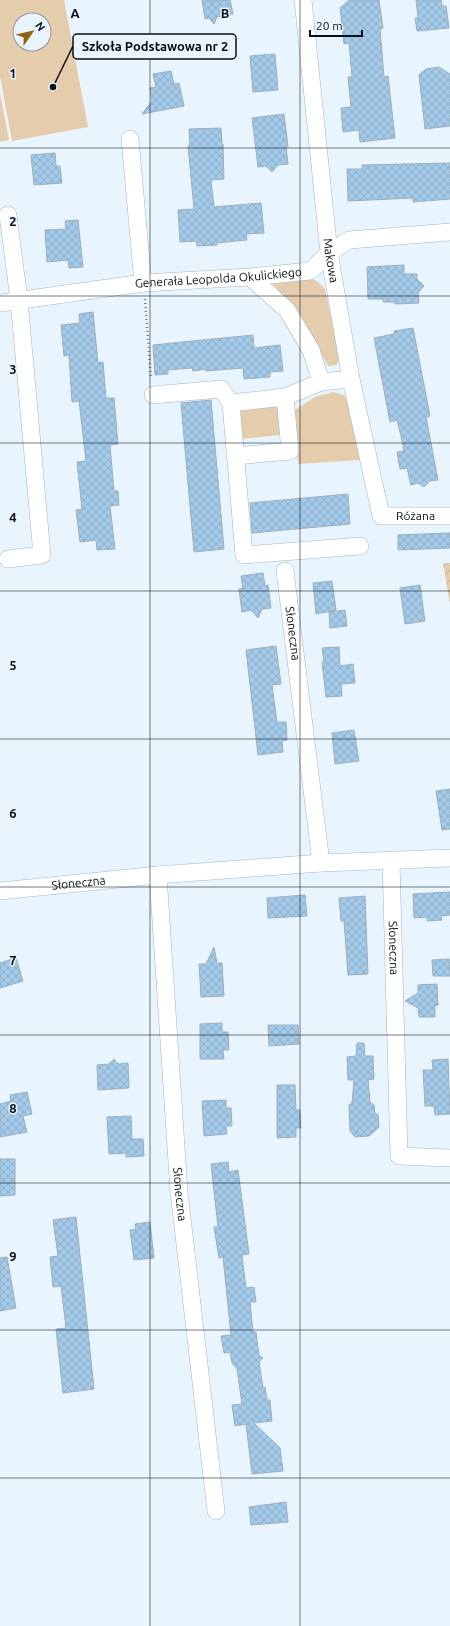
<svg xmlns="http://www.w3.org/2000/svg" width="450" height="1626" font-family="Ubuntu,sans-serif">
  <defs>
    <pattern id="garden-furrows" width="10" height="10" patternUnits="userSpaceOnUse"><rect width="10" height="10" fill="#e4ccac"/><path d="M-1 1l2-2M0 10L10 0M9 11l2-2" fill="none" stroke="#c2ae93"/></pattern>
    <pattern id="building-cross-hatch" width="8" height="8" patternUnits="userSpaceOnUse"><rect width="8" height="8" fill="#a3cbe9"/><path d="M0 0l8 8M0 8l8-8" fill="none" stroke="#8badc7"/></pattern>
  </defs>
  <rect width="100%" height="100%" fill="#e9f5fe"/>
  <path fill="#e4ccac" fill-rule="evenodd" d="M0 0H64L88 127 12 141 0 76ZM20 20H44V44H20Z
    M0 93 9 140 0 142Z
    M307 278 317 281 325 289 340 358 337 365 328 366 296 309 270 281Z
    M333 392 341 394 347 398 361 460 298 464 293 411 315 397Z
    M277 404 282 428 279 435 242 439 237 409Z"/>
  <path fill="url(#garden-furrows)" d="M443 563H450V605Z"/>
  <path fill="url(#building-cross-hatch)" stroke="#9caebc" d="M202 0H230L233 14 217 17 214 24 209 18 205 19Z
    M349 0H379L383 28 380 29 384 77 388 76 395 138 360 142 359 130 343 132 341 108 351 107 348 77H352L349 43 344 44 340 8Z
    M416 0H441L442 6H446L449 28 417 31 415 18H418Z
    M275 54 278 90 253 92 250 56Z
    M439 67 450 74V126L425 129 419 75 426 69Z
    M171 71 174 84 179 83 184 106 142 114 152 101 150 88 156 87 153 74Z
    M284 114 288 147H286L288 164 278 165 272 172 266 166 258 167 252 118Z
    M221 128 222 144H223L224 179 211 180 214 207 261 203 264 233 246 234 247 240 217 243V245L197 246 196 241 180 242 178 210 194 209 188 146H190L189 129Z
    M55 153 56 166H60L62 183 34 185 31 155Z
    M450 163V199L413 202V198L348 201 347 169H362V165Z
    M78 220 83 267 69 268 68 260 47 262 45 230 66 229 65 221Z
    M404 265V274H417V279L424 286 418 293 419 303 395 304 394 302H383V299H368L367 267Z
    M93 312 98 363 103 362 106 398H114L118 444 110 445 114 491H118L119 505 110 506 115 549 97 550 96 540 80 542 76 510 82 509 77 462 86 461 79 401 72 402 69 355 64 356 61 325 80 323 79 314Z
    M413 328 425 390 430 416 426 417 438 480 430 481 424 487 418 483 411 485 407 468 400 469 397 452 404 451 401 436 397 420 390 422 374 338 394 334V331Z
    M253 335 254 348 280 345 283 371 270 372V377L244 379 243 368 206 371V369L193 371 192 368 168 370V374L155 375 153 345Z
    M211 400 224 549 194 552 181 403Z
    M348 494 350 524 252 533 250 503Z
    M450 533V548L398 550V535Z
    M263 573 265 586 268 585 271 608 262 609 258 618 251 610 242 612 239 589 243 588 241 576Z
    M332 581 336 610 316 614 313 583Z
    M420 585 425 621 405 624 400 588Z
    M345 610 347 626 330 628 329 612Z
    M276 646 281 684 272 685 277 722H286L287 740 282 741 283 752 258 755 246 650Z
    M339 647 340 666 353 664 355 683 341 684 342 696 326 697 322 662H324L322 648Z
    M354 730 359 761 335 764 332 733Z
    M450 789V829L442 830 436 791Z
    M450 892V915L441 916 442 920 427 921V917L414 918 413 894Z
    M305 895 307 916 268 918 267 898Z
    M365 896 368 974 348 975 344 921H341L339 898Z
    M214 947 217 963H222L224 996 201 997 199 964H206Z
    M16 958 23 981 0 988V963Z
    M449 959 450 976H433L432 960Z
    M437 984 438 1005 435 1006V1017H419L418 1008 405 1001 418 993V985Z
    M222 1023V1032H228L229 1050H223L224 1059H200V1024Z
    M268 1025H298L299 1044 269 1046Z
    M357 1043H364L365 1056H373L374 1079 368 1080 370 1102 374 1105 375 1114H378L379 1127 369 1136 355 1137 350 1131 349 1105 352 1103 354 1080H348L347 1057 356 1056Z
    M114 1059 118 1064 128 1063 129 1088 98 1090 97 1065 109 1064Z
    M448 1059 450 1114 435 1115 434 1106H425L423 1070H433L432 1060Z
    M277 1085H295L296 1110H300L301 1128H296V1137L277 1138Z
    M27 1092 32 1114 23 1116 27 1132 0 1137V1104L11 1101 10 1095Z
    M226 1100V1108H231L232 1126H226L227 1134 204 1136 202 1101Z
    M131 1116 132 1139H143L144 1156 126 1157V1153L109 1154 107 1117Z
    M0 1159H15V1195L0 1196Z
    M228 1162 229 1172 238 1170 249 1254 242 1255 246 1288 254 1287 256 1302H250L253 1332H256L259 1355 263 1358 259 1362 263 1388 265 1387 267 1400H270L272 1421 254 1423 280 1448 283 1471 252 1474 246 1424 235 1426 232 1405 242 1404 237 1369 232 1363 230 1352 224 1353 221 1336 231 1335 223 1257 219 1258 214 1227H218L211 1164Z
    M76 1217 94 1389 63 1393 56 1329 66 1328 61 1286 53 1287 50 1257 58 1256 53 1220Z
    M150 1222 154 1258 134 1260 130 1230 136 1229 135 1224Z
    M7 1257 16 1308 0 1311V1258Z
    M286 1502 288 1522 251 1525 249 1507Z"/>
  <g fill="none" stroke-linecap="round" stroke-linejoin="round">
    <g stroke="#a2b5c3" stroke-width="18">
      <g id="minor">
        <path id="s1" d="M303 0 329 253 351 379 381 516H450"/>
        <path d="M130 139 143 283"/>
        <path d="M8 215 19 300 42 555 8 559"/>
        <path d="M250 277 287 310 311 350 321 382"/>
        <path id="s2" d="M0 303 143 283 250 277 310 271 329 253 349 240 450 232"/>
        <path d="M153 395 221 389 231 403 244 555 360 546"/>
        <path d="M231 403 285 397 321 382 351 379"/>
        <path d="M235 456 290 451 285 397"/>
        <path id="s3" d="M285 571 321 863"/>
        <path id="s4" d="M391 861 399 1156 450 1158"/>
        <path id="s5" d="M158 875 179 1192 216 1511"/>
        <path id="s6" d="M0 891 158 875 321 863 450 858"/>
      </g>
    </g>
    <path stroke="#747d83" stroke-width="2.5" stroke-dasharray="1 3" stroke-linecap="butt" d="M145 299 151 378"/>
    <use href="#minor" stroke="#fff" stroke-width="17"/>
  </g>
  <path fill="none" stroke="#090f14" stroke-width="1" stroke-opacity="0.55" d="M150 0V1626M300 0V1626M0 148H450M0 296H450M0 443H450M0 591H450M0 739H450M0 887H450M0 1035H450M0 1183H450M0 1330H450M0 1478H450"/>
  <g text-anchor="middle" stroke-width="3" stroke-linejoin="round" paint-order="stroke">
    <g font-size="12" fill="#090f14" stroke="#e9f5fe">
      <text dy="4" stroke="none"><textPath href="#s1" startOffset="262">Makowa</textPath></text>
      <text dy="4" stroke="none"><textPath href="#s2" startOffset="220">Generała Leopolda Okulickiego</textPath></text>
      <text dy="4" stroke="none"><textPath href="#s1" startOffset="557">Różana</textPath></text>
      <text dy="4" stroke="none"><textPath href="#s3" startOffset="63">Słoneczna</textPath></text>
      <text dy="4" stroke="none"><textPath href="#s6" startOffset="79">Słoneczna</textPath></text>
      <text dy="4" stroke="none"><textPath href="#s4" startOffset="87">Słoneczna</textPath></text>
      <text dy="4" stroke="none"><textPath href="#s5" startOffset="320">Słoneczna</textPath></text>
    </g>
  </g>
  <g font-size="13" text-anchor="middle" font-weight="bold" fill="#090f14" stroke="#e9f5fe" stroke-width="3" stroke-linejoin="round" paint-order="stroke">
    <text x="75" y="18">A</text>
    <text x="225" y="18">B</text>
    <text x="13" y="78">1</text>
    <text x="13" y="226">2</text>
    <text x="13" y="374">3</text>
    <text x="13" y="522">4</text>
    <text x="13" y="670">5</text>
    <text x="13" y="818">6</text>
    <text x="13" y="965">7</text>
    <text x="13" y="1113">8</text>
    <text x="13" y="1261">9</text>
  </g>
  <path fill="none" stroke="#090f14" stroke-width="1.5" d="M53 87L73 46"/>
  <circle fill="#090f14" stroke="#e9f5fe" stroke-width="1.5" cx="53" cy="87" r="4"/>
  <rect fill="#e9f5fe" stroke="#090f14" stroke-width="1.5" x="73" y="34" width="163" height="25" rx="4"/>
  <g font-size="13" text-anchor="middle" font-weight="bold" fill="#090f14">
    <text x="155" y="51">Szkoła Podstawowa nr 2</text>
  </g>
  <g transform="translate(32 32) rotate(56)"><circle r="19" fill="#e9f5fe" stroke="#8f99a0"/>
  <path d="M0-3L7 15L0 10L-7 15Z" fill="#91620e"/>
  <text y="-6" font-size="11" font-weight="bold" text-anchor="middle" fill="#090f14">N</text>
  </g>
  <path d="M310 30v6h52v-6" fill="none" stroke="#090f14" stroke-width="2"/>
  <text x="316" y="30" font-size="12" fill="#090f14" stroke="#e9f5fe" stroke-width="3" paint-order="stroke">20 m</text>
</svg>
